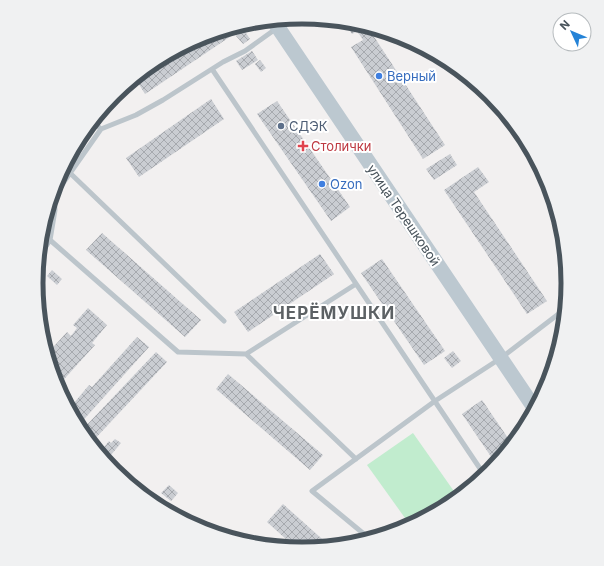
<svg xmlns="http://www.w3.org/2000/svg" width="604" height="566" font-family="Inter,sans-serif">
  <defs>
    <pattern id="building-cross-hatch" width="8" height="8" patternUnits="userSpaceOnUse"><rect width="8" height="8" fill="#cacdd2"/><path d="M0 0l8 8M0 8l8-8" fill="none" stroke="#a6a9ae"/></pattern>
  </defs>
  <rect width="100%" height="100%" fill="#f2f0f0"/>
  <path fill="#c1ecce" d="M413 433 458 497 450 504 410 525 367 465Z"/>
  <path fill="url(#building-cross-hatch)" d="M343 21 354 22 367 26 445 145 423 159 351 47 363 40 357 31 352 34Z
    M241 25 243 28 145 94 135 78 154 62 200 37Z
    M244 30 250 39 243 44 236 36Z
    M252 51 258 60 242 70 236 61Z
    M260 60 266 68 261 72 255 64Z
    M211 99 224 119 139 177 126 158Z
    M277 101 350 207 331 221 257 114Z
    M450 154 457 165 434 180 426 169Z
    M478 167 489 182 474 192 547 301 527 314 444 190Z
    M102 233 201 320 185 337 86 250Z
    M320 254 334 274 248 332 234 312Z
    M382 259 445 351 424 365 361 273Z
    M52 270 62 279 57 285 47 276Z
    M88 308 107 325 92 343 95 345 57 387 47 354 67 332 71 336 77 328 73 325Z
    M137 337 149 347 78 426 69 409 89 385 92 387Z
    M453 351 461 361 452 368 444 358Z
    M156 352 167 362 91 443 81 431Z
    M228 374 323 455 310 470 216 389Z
    M482 400 512 444 496 464 462 414Z
    M115 439 121 443 106 461 99 453 109 441 111 443Z
    M169 485 178 493 171 501 161 493Z
    M283 504 330 546 297 549 267 522Z"/>
  <g fill="none" stroke-linecap="round" stroke-linejoin="round">
    <path stroke="#bcc5cb" stroke-width="5" d="M212 69 485 476
      M92 121 101 129 54 196 55 210 50 240 178 352 246 354 356 284
      M101 129 136 115 163 100 223 62 245 51 277 28
      M70 173 224 321
      M38 259 50 240 41 233
      M246 354 356 459
      M370 539 312 491 435 401 501 358 565 309"/>
    <path stroke="#bcc8d0" stroke-width="15" d="M273 20 535 409"/>
  </g>
  <g fill="#3f7fe0" stroke="#fff" stroke-width="1.5">
    <circle cx="379" cy="76" r="4"/>
    <circle cx="322" cy="184" r="4"/>
  </g>
  <circle fill="#5c6f8a" stroke="#fff" stroke-width="1.5" cx="281" cy="126" r="4"/>
  <path fill="#e0444e" stroke="#fff" stroke-width="1.5" d="M301 140h4v4h4v4h-4v4h-4v-4h-4v-4h4z"/>
  <g text-anchor="middle" stroke-width="4" stroke-linejoin="round" paint-order="stroke">
    <g font-size="13" fill="#366cbe" stroke="#fff" text-anchor="start">
      <text x="387" y="81">Верный</text>
      <text x="330" y="189">Ozon</text>
    </g>
    <g font-size="13" fill="#4e5e75" stroke="#fff" text-anchor="start">
      <text x="289" y="131">СДЭК</text>
    </g>
    <g font-size="13" fill="#be3a42" stroke="#fff" text-anchor="start">
      <text x="311" y="151">Столички</text>
    </g>
    <g font-size="13" fill="#49545c" stroke="#fff">
      <text transform="translate(404 215) rotate(56)" y="5">улица Терешковой</text>
    </g>
    <g font-size="17" font-weight="bold" letter-spacing="1" fill="#5c6164" stroke="#fff">
      <text x="334" y="319">ЧЕРЁМУШКИ</text>
    </g>
  </g>
  <path d="M0 0H604V566H0ZM43 283a259 259 0 1 1 518 0a259 259 0 1 1-518 0Z" fill="#f0f1f2" fill-rule="evenodd"/>
  <path fill="none" stroke="#49545c" stroke-width="5" d="M43 283a259 259 0 1 1 518 0a259 259 0 1 1-518 0Z"/>
  <g transform="translate(572 32) rotate(314)"><circle r="19" fill="#ffffff" stroke="#b6bbbe"/>
  <path d="M0-3L7 15L0 10L-7 15Z" fill="#2583d7"/>
  <text y="-6" font-size="11" font-weight="bold" text-anchor="middle" fill="#49545c">N</text>
  </g>
</svg>
